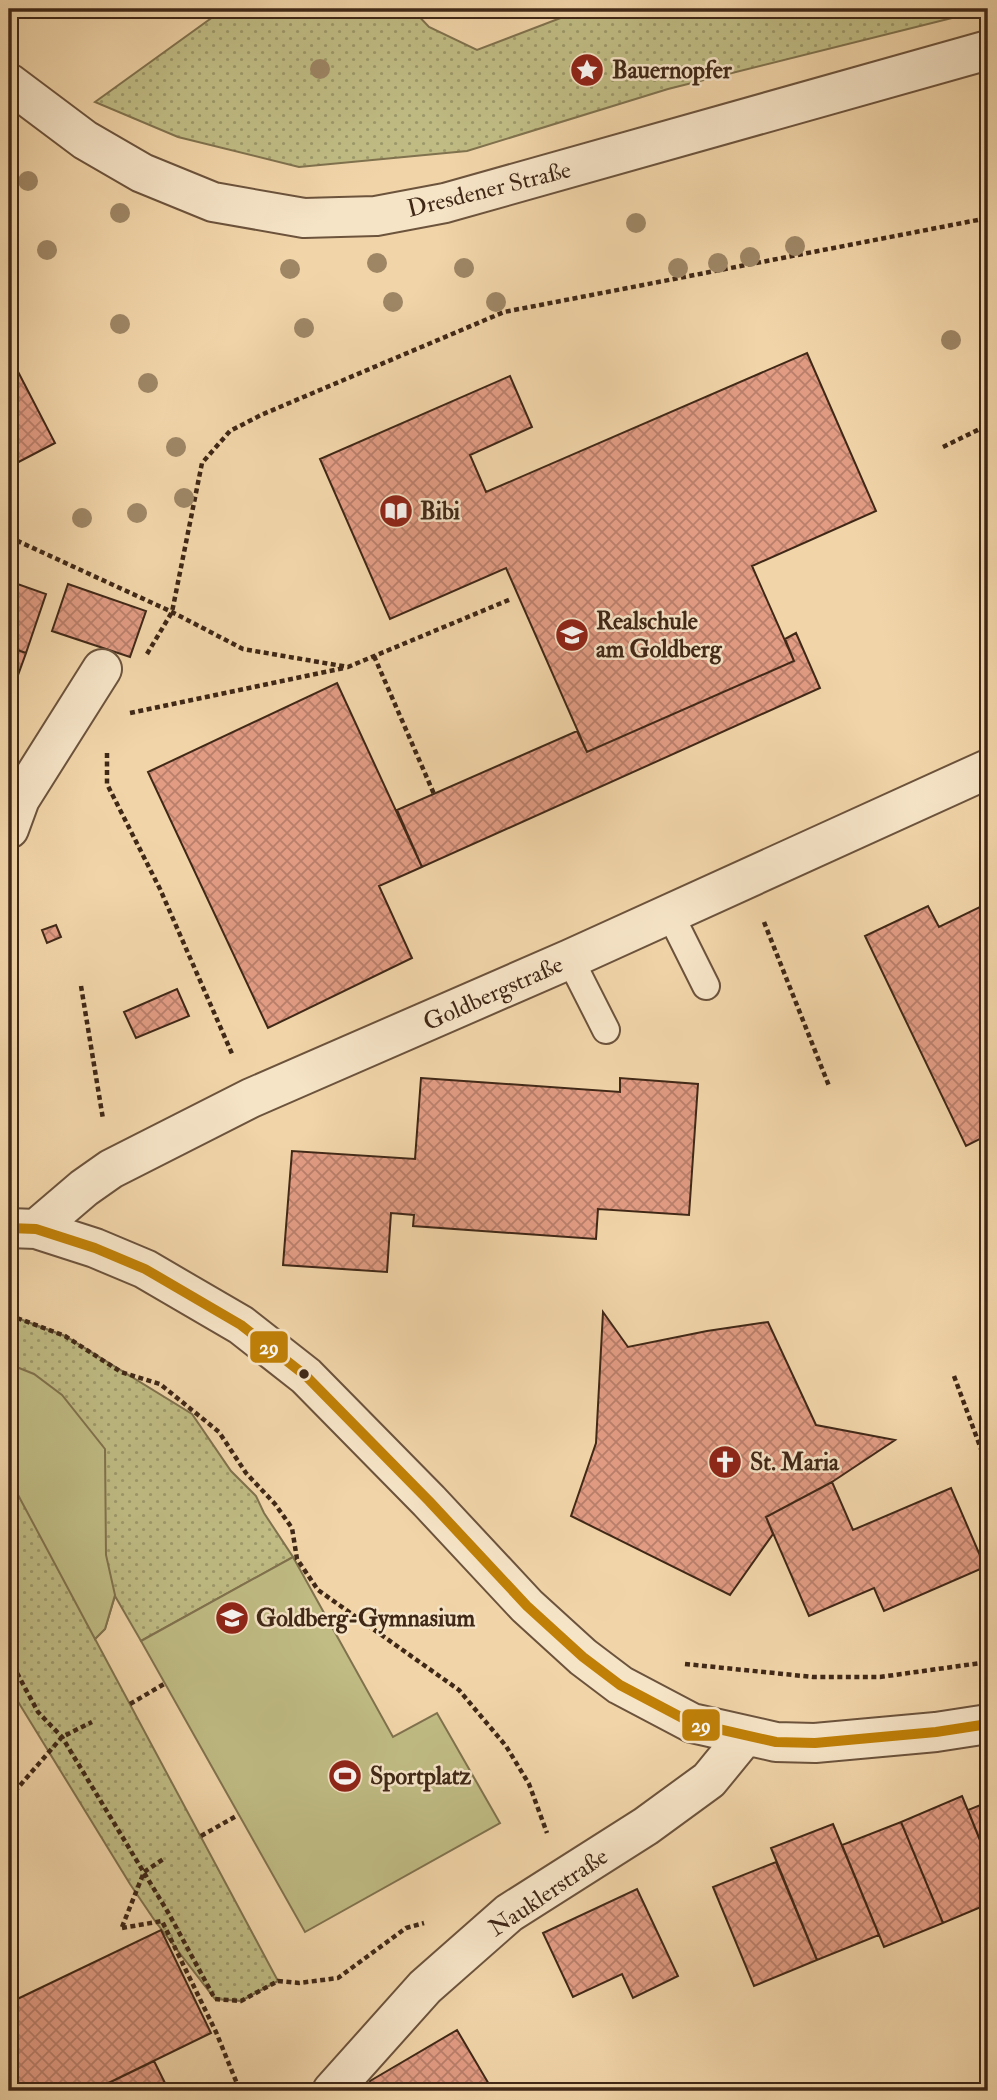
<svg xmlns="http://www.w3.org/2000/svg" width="997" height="2100" font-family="'IM FELL Double Pica',serif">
  <defs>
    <pattern id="grass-dots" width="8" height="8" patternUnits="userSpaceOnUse" patternTransform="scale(1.75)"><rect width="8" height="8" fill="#c0bc84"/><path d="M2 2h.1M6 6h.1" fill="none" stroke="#9d996b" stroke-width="1.8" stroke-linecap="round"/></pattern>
    <pattern id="building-cross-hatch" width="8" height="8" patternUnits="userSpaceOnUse" patternTransform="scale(1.75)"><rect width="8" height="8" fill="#e29c84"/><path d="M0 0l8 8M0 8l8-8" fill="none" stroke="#b97f6b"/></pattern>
  </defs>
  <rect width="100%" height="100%" fill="#f1d5a9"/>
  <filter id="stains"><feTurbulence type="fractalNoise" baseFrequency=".00286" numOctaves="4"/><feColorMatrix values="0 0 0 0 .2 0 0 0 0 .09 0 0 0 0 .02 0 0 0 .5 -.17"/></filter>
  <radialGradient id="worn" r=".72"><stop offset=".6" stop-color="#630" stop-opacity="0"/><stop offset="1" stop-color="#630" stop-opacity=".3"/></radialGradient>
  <path fill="url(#grass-dots)" stroke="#80724e" stroke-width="2" d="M224 9H412L429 27 477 50 584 9H988L668 89 467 151 299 167 178 137 95 102Z
    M9 1315 65 1336 192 1414 231 1471 256 1496 264 1513 293 1557 141 1641 115 1596 105 1629 95 1639 278 1981 241 2001 215 1999 155 1921 130 1884 9 1687Z"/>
  <path fill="#c0bc84" stroke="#80724e" stroke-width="2" d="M9 1364 34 1374 62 1395 105 1449 106 1555 115 1595 105 1629 95 1639 9 1478Z
    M293 1557 393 1737 437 1713 500 1823 305 1932 141 1641Z"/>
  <path fill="url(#building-cross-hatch)" stroke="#402817" stroke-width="2" d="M807 353 876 511 752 566 794 661 587 752 506 568 390 619 320 459 510 376 532 427 470 455 486 492Z
    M13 362 55 443 9 467V364Z
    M9 581 46 594 26 653 9 647Z
    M68 584 146 611 130 657 52 631Z
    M796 633 820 688 422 867 397 810 577 731 587 752 794 661 785 639Z
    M9 647 26 653 9 700Z
    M337 683 422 867 379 886 412 958 268 1028 148 772Z
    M988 903V970L985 971 988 977V1135L966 1146 865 936 928 906 939 927Z
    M56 925 61 937 47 943 42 930Z
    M177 989 189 1016 136 1038 124 1012Z
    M421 1078 620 1092V1078L698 1084 689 1215 598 1209 596 1239 413 1226 414 1215 391 1213 387 1272 283 1265 292 1151 415 1159Z
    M603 1312 628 1347 707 1331 768 1322 816 1425 895 1440 832 1482 766 1517 773 1534 730 1595 571 1516 596 1443Z
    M832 1482 853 1530 951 1488 985 1567 884 1611 874 1588 809 1616 766 1517Z
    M962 1796 988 1860V1904L943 1923 901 1822Z
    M988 1802V1860L968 1810Z
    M901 1822 943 1923 884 1947 842 1845Z
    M833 1824 879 1935 817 1960 771 1848Z
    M776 1862 817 1960 754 1986 713 1887Z
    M637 1889 678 1976 633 1998 622 1974 573 1997 543 1933Z
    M161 1930 211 2033 92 2091H9V2003Z
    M457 2030 493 2091H376L370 2081Z
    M154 2061 169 2091H92Z"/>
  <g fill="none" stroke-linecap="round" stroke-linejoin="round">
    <g stroke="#6c533c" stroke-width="30">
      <path id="service" d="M670 914 706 986
        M570 959 606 1030"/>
    </g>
    <g stroke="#6c533c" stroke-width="42">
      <path id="minor" d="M9 83 85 140 142 173 213 202 304 218 376 216 445 203 988 50
        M9 829 20 799 102 669
        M9 1228 36 1229 95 1248 145 1269 241 1325 306 1376 429 1501 527 1606 583 1657 620 1685 692 1723 776 1742 815 1743 936 1732 988 1724
        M36 1229 84 1188 111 1169 251 1098 570 959 988 769
        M332 2091 425 1987 509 1913 646 1826 709 1780 745 1736"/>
    </g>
    <path stroke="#402817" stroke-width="4.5" stroke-dasharray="5 3.5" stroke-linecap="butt" d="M943 447 988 425
      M9 537 172 612 243 649 348 667 511 599
      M147 654 172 612 202 463 230 431 261 415 504 312 988 218
      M374 656 434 794
      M130 713 344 668
      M107 753V784L160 889 233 1056
      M764 922 829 1086
      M81 986 103 1119
      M9 1315 65 1336 121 1372 160 1384 219 1432 246 1473 275 1504 292 1528 297 1559 318 1590 459 1690 506 1746 529 1784 547 1833
      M954 1376 988 1468
      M9 1658 38 1712 62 1737 169 1914 215 1999 241 2001 278 1981 299 1983 338 1978 406 1928 424 1923
      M685 1664 813 1677H880L988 1662
      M130 1704 164 1684
      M9 1798 62 1737 92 1722
      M201 1836 238 1815
      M122 1927 144 1872 165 1858
      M122 1928 162 1921 216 2032 240 2091"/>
    <use href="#service" stroke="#f6e4c7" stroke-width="26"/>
    <use href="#minor" stroke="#f6e4c7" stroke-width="38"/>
    <g stroke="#f6e4c7" stroke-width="16">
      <path id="bus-1" d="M9 1228 36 1229 95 1248 145 1269 241 1325 306 1376 429 1501 527 1606 583 1657 620 1685 692 1723 776 1742 815 1743 936 1732 988 1724"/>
    </g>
    <use href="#bus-1" stroke="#c08007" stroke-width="10"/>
  </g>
  <g fill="#9e8665">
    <circle cx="320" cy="69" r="10"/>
    <circle cx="28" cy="181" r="10"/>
    <circle cx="120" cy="213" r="10"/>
    <circle cx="636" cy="223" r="10"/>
    <circle cx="795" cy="246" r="10"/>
    <circle cx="47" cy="250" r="10"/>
    <circle cx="750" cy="257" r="10"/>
    <circle cx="377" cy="263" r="10"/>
    <circle cx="718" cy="263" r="10"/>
    <circle cx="464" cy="268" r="10"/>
    <circle cx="678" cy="268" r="10"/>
    <circle cx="290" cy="269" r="10"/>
    <circle cx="393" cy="302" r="10"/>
    <circle cx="496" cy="302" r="10"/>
    <circle cx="120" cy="324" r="10"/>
    <circle cx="304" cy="328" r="10"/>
    <circle cx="951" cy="340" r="10"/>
    <circle cx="148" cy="383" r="10"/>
    <circle cx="176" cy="447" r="10"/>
    <circle cx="184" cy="498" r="10"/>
    <circle cx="137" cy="513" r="10"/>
    <circle cx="82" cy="518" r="10"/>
  </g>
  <defs>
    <g id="sight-disc" transform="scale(1.75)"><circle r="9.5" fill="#8f2418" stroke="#f6e4c7"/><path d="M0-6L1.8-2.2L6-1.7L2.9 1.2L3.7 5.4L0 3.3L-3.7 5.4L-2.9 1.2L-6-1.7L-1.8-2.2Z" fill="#fff"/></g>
    <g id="library-disc" transform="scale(1.75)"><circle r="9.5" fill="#8f2418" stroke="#f6e4c7"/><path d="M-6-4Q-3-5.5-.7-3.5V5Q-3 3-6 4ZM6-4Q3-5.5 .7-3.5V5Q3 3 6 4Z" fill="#fff"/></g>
    <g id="school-disc" transform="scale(1.75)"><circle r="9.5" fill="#8f2418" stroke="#f6e4c7"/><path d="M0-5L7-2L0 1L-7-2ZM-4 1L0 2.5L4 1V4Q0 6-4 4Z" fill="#fff"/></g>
    <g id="church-disc" transform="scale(1.75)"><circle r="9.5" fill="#8f2418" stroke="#f6e4c7"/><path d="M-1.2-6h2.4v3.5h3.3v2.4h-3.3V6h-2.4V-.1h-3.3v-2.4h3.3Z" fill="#fff"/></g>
    <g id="stadium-disc" transform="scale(1.75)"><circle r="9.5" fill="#8f2418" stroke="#f6e4c7"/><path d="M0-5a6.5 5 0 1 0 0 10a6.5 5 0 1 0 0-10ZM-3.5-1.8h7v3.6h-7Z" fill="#fff"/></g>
  </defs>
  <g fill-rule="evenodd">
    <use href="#sight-disc" x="587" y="70"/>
    <use href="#library-disc" x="396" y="511"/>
    <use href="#school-disc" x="572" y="635"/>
    <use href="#church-disc" x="725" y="1462"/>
    <use href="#school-disc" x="232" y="1618"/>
    <use href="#stadium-disc" x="345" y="1776"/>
  </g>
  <circle fill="#402817" stroke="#f6e4c7" stroke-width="2.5" cx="304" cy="1374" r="6"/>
  <g text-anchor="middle" stroke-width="5" stroke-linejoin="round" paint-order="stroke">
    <g font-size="24" font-weight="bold" fill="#402817" stroke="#f6e4c7" text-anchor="start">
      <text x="612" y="78">Bauernopfer</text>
      <text x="420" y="519">Bibi</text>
      <text x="596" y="629">Realschule<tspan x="596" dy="28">am Goldberg</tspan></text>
      <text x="750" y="1470">St. Maria</text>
      <text x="256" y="1626">Goldberg-Gymnasium</text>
      <text x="370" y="1784">Sportplatz</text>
    </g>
    <g font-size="24" fill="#402817" stroke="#f6e4c7">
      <text transform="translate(489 189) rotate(-14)" y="8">Dresdener Straße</text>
      <text transform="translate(493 993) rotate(-24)" y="8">Goldbergstraße</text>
      <text transform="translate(548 1892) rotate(-34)" y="8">Nauklerstraße</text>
    </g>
  </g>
  <g stroke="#f6e4c7" stroke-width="2.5">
    <rect x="249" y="1330" width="40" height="34" rx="7" fill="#c08007"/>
    <rect x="681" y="1708" width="40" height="34" rx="7" fill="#c08007"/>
  </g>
  <g font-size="19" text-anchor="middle" font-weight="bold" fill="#fff">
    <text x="269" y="1354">29</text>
    <text x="701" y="1732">29</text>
  </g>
  <rect width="997" height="2100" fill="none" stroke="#f1d5a9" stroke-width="35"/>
  <rect x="10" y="10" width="976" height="2079" fill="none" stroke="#402817" stroke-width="3.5"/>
  <rect x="18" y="18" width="962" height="2065" fill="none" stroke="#402817" stroke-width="2"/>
  <rect width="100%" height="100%" filter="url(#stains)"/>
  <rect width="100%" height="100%" fill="url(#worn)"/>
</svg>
